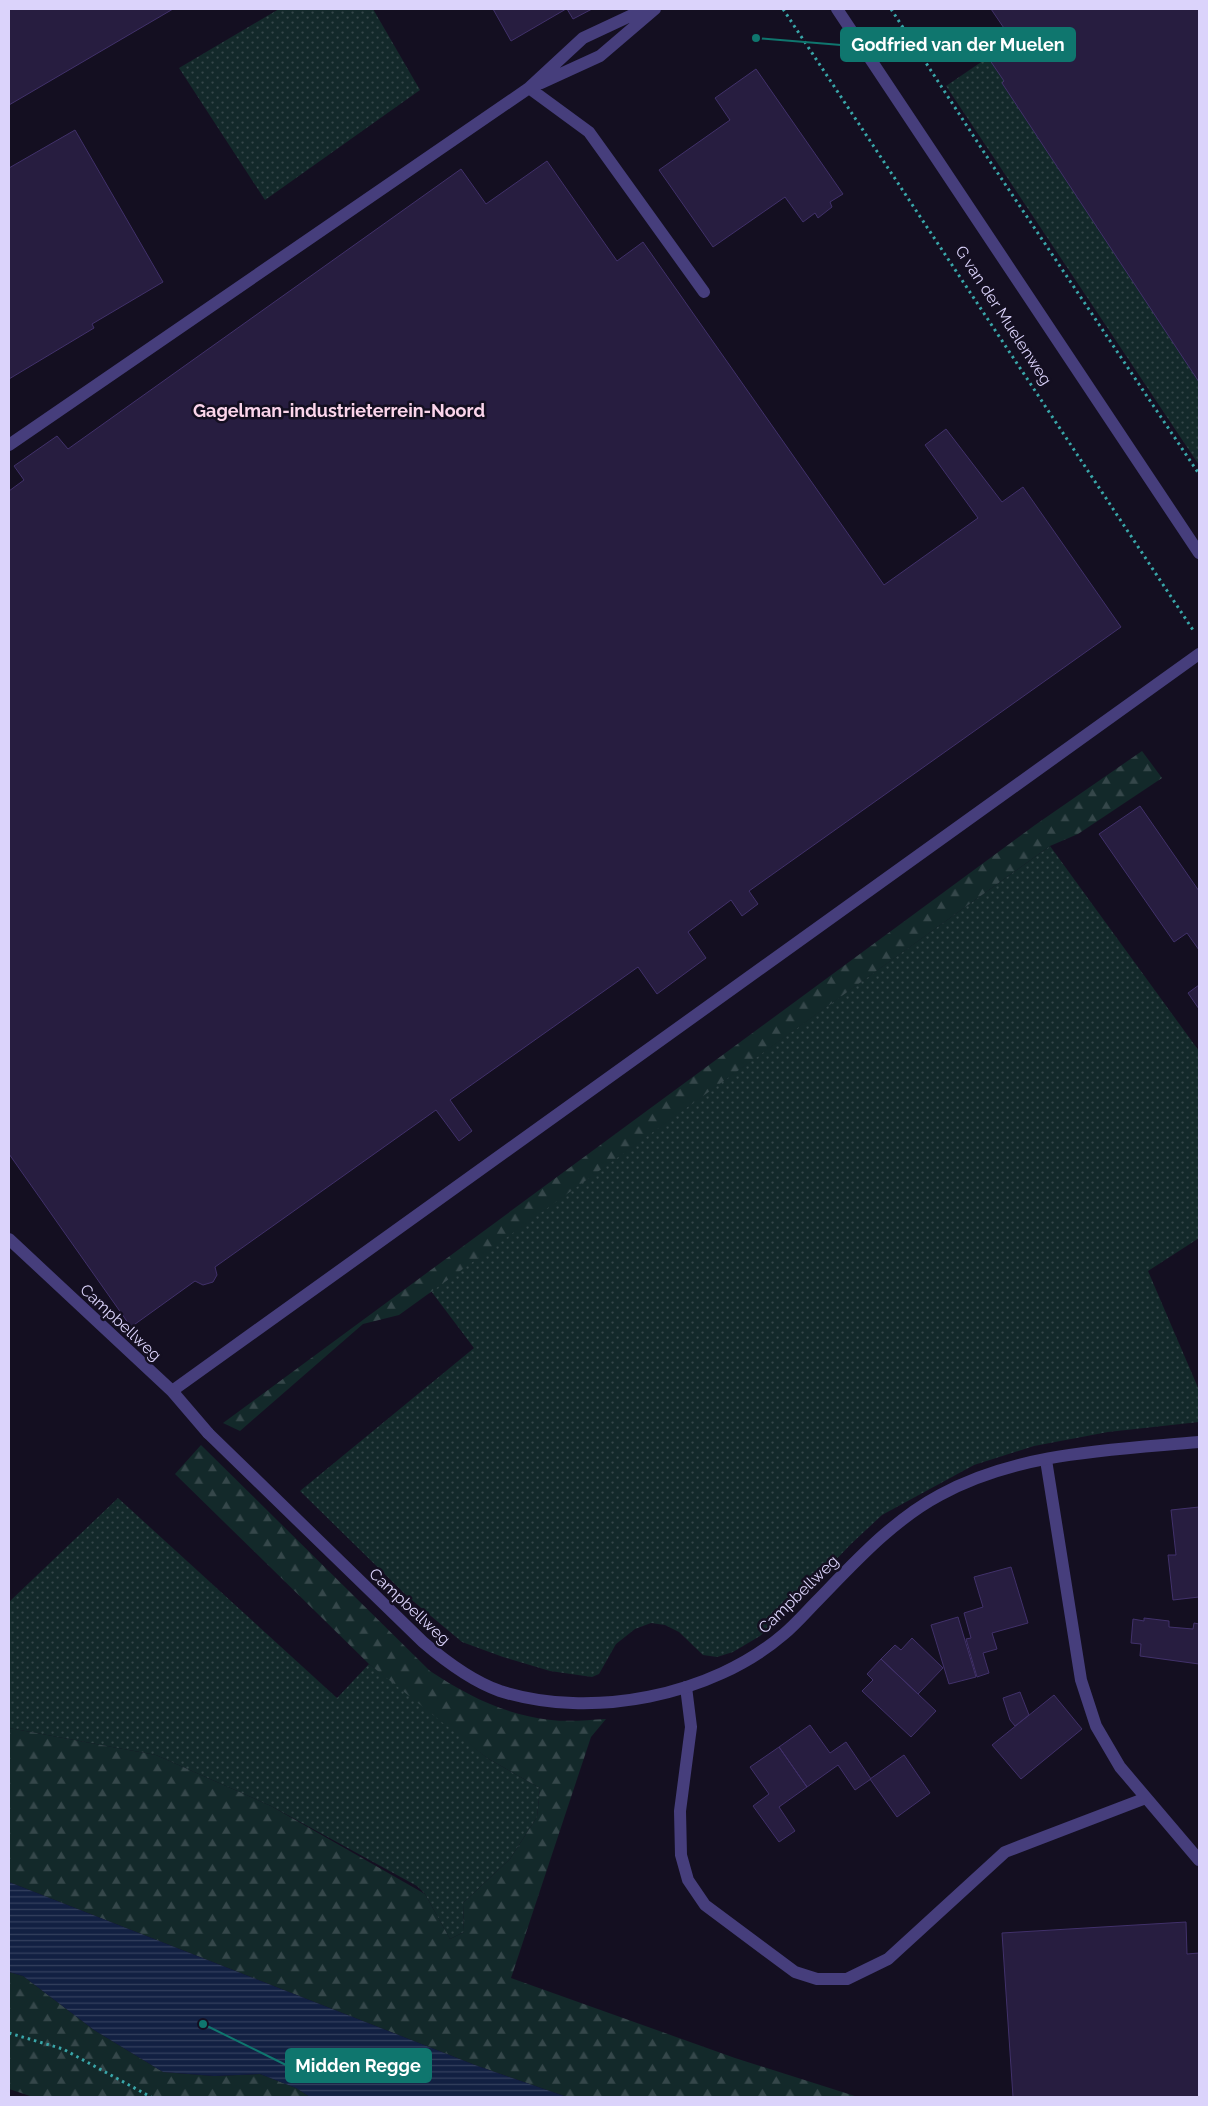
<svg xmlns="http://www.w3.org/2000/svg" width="1208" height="2106" font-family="Raleway,sans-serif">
  <defs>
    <pattern id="grass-dots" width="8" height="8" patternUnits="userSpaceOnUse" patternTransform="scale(1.25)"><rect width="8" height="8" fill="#13292a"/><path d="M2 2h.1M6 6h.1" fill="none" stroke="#35474a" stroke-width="1.8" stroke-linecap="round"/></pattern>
    <pattern id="forest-firs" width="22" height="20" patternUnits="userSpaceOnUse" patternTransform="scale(1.25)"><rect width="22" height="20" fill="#13292a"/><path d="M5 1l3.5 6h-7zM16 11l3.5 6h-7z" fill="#35474a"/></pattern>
    <pattern id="water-rules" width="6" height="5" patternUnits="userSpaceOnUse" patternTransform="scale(1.25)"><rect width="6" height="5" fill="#122042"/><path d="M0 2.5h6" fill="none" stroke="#34405e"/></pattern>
  </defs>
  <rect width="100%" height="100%" fill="#140f21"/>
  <path fill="url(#grass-dots)" d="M279 9H373L420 90 265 200 179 68Z
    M993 54 1199 371V465L946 86Z
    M1050 846 1199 1051V1238L1148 1271 1199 1390V1422L1108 1432 1034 1446 974 1465 882 1515 851 1544 778 1620 760 1636 733 1652 717 1657 703 1655 679 1632 665 1625 651 1623 635 1629 616 1644 599 1674 592 1677 550 1671 503 1657 462 1642 407 1596 300 1491 474 1348 431 1291Z
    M118 1498 337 1698 369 1664 430 1710 487 1758 540 1788 537 1817 510 1859 463 1903 464 1932 450 1939 425 1894 417 1886 271 1806 156 1755 9 1728V1602Z"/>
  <path fill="url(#forest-firs)" d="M1142 751 1162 778 1078 834 1050 846 399 1315 363 1324 240 1431 223 1423 1035 825Z
    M201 1445 430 1671C470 1697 503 1714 551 1720 569 1722 588 1720 606 1719L591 1737 511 1978 735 2058 858 2097H567L475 2065 9 1882V1728L156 1755 271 1806 425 1894 450 1939 464 1932 463 1903 510 1859 537 1817 540 1788 487 1758 369 1664 175 1474Z
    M9 1972 23 1976 94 2030 163 2072 214 2076 260 2074 296 2088 310 2097H33L9 2089Z"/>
  <path fill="url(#water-rules)" d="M9 1882 475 2065 567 2097H310L296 2088 260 2074 214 2076 163 2072 94 2030 23 1976 9 1972Z"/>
  <path fill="#271d40" stroke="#41316a" d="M9 9H173L9 105Z
    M493 9H566L511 41Z
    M567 9H592L573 19Z
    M991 9H1199V382L1002 83 1004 81 985 53 1010 37Z
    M756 69 843 194 830 202 832 207 818 218 815 213 803 222 785 197 713 247 659 170 730 120 715 98Z
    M75 130 163 282 92 324 94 328 9 379V168Z
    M547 161 617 261 643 242 884 585 978 518 925 445 946 429 1002 502 1023 487 1121 627 749 891 758 904 742 916 731 900 688 932 706 958 657 994 638 967 450 1100 472 1131 459 1141 436 1110 215 1267 217 1275 213 1282 203 1285 195 1281 131 1327 9 1154V491L24 480 14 466 57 436 68 449 461 169 486 204Z
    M1140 806 1199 891V950L1187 933 1174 942 1099 834Z
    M1199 985V1009L1188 993Z
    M1199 1507V1597L1173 1600 1168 1555H1176L1171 1510Z
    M1011 1567 1028 1623 992 1633 997 1649 983 1653 989 1673 977 1677 966 1639 971 1638 964 1613 983 1607 974 1577Z
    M958 1617 976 1677 949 1684 931 1625Z
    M1144 1618 1169 1621V1627L1193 1629 1194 1623 1199 1624V1664L1140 1656 1141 1644 1131 1643 1133 1619 1144 1621Z
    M912 1638 943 1668 918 1694 881 1659 895 1645 901 1650Z
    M881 1659 936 1711 911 1737 862 1691 873 1680 867 1674Z
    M1020 1692 1029 1715 1015 1726 1010 1720 1003 1698Z
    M1054 1695 1082 1729 1021 1779 992 1745Z
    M810 1725 830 1753 846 1742 871 1779 855 1790 838 1765 807 1787 779 1747Z
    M779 1747 807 1787 779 1807 795 1831 779 1842 753 1806 769 1794 750 1767Z
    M904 1755 930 1793 897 1817 870 1779Z
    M1186 1922 1187 1954 1199 1953V2097H1013L1002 1933Z"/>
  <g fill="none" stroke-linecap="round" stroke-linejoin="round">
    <path stroke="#39a6a9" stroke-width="3" stroke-dasharray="2.5 4" stroke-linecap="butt" d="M783 9 1193 630
      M891 9 991 163 1199 474
      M9 2033 63 2049 151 2097"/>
    <path stroke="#463e7c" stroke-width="12" d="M541 83 600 56 655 9
      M529 88 589 132 704 292
      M9 445 529 88 583 38 645 9
      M9 1239 172 1391 208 1433
      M172 1391 1199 654
      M1046 1460 1081 1680 1096 1726 1120 1767 1199 1860
      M686 1687 691 1727 680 1811 681 1855 688 1880 705 1905 795 1972 817 1979H847L888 1959 1005 1852 1146 1798"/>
    <path stroke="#463e7c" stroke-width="12" d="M208 1433 423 1642C444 1660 474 1682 500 1691 591 1720 712 1696 784 1634 796 1624 807 1611 818 1600 855 1562 893 1520 940 1495 1018 1452 1112 1450 1199 1442"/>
    <path stroke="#463e7c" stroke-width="12" d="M837 9 1199 553"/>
  </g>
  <g text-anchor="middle" stroke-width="5" stroke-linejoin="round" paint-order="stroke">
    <g font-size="16" fill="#dbd3fb" stroke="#140f21">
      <text transform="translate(1004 315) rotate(57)" y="6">G van der Muelenweg</text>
      <text transform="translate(121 1322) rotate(43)" y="6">Campbellweg</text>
      <text transform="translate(798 1594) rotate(-44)" y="6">Campbellweg</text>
      <text transform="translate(410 1606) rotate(43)" y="6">Campbellweg</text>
    </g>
    <g font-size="18" font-weight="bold" fill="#fbd5ea" stroke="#140f21">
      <text x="339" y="417">Gagelman-industrieterrein-Noord</text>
    </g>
  </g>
  <path fill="none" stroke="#0f766e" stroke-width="2" d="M756 38L841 45M203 2024L286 2065"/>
  <g fill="#0f766e" stroke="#140f21" stroke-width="2">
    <circle cx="756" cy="38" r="5"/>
    <circle cx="203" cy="2024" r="5"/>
  </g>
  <g fill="#0f766e" stroke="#0f766e" stroke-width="2">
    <rect x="841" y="28" width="234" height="33" rx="5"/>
    <rect x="286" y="2049" width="145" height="33" rx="5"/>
  </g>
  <g font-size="18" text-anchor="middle" font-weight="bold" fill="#fff">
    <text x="958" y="51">Godfried van der Muelen</text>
    <text x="358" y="2072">Midden Regge</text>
  </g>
  <rect width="1208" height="2106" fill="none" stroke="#dbd3fb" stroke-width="20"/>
</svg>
